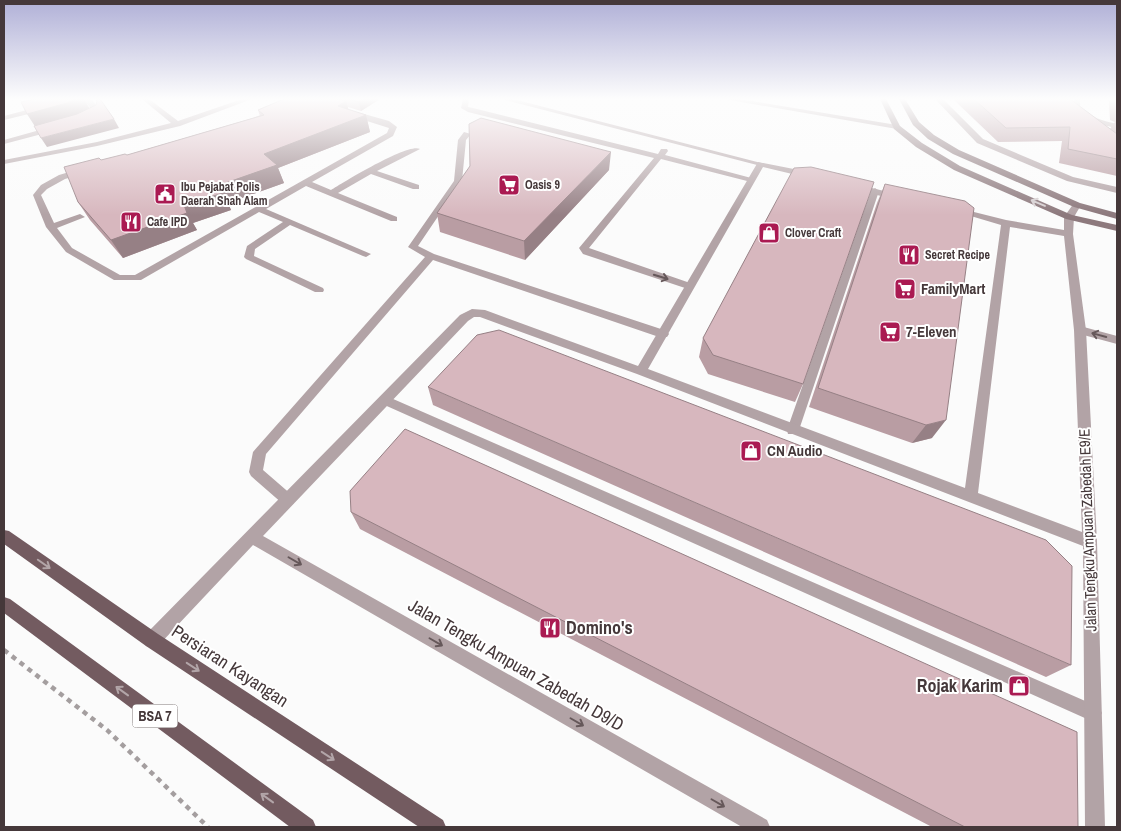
<svg xmlns="http://www.w3.org/2000/svg" width="1121" height="831" font-family="'Archivo Narrow',sans-serif">
  <rect width="100%" height="100%" fill="#fbfbfb"/>
  <g fill="none" stroke-linecap="round" stroke-linejoin="round">
    <path stroke="#a49e9f" stroke-width="4.5" stroke-dasharray="5 5" stroke-linecap="butt" d="M4 650 107 730 208 827"/>
    <path fill="#b2a3a6" fill-rule="evenodd" d="M83 99H91L101 111C97 115 91 119 86 118V114L93 111Z
      M142 99H149L178 121 242 99H252L180 126 97 146 4 164V160L97 142 171 123Z
      M303 99H311L389 121 397 127 393 136 312 182 331 190C344 182 409 142 420 149L377 171 419 185V189H413L371 174 338 193 397 217V221H391L306 186 266 209 371 254 366 257 363 256 290 225 255 249 254 256 323 288 324 290 323 292H315L246 259 244 257 247 246 283 222 259 212 141 280H114L66 252 46 227 33 195 41 185 59 175 253 118ZM307 102 389 128 387 133 135 275H120L72 248 57 228 85 217 80 214 54 223 41 195 47 189 65 179 259 122Z
      M463 99H469L468 107 473 108 658 154 661 149H667L668 151 665 155 755 179 751 182 661 159 589 248 693 284 694 286 693 288H685L583 254 579 248 654 158 468 112 461 108Z
      M501 99H513L765 164 761 166Z
      M724 99H740L897 125 901 127 897 129Z
      M42 106H45V110L4 120V116Z
      M54 126 58 128 57 130 4 144V140Z
      M464 132 471 134 466 140 462 181 418 246 434 254 667 331 669 334 667 337H659L433 260 266 454 263 470 293 496 295 500 293 504 288 506 283 504 251 476 249 472 253 452 425 257 408 247 454 181 458 140Z
      M875 188 879 191 799 430 798 434H788L787 430 871 191Z
      M1080 326 1117 336V344L1076 333 1074 330Z
      M384 395 1099 707 1102 713 1099 719 1093 722 1087 719 380 403 378 400 380 397Z"/>
    <path fill="#b2a3a6" fill-rule="evenodd" d="M935 99H943L983 139 1073 177 1117 187V193L1067 181 977 143Z
      M1074 99H1080V107C1090 117 1103 121 1117 124V128C1100 125 1084 120 1072 107Z
      M758 162 809 172 813 175 809 178 763 167 648 369 965 488 1001 225 954 211 958 208 1006 220 1064 230V217L1074 203 1077 202 1081 205 1074 217 1073 234 1086 330 1097 542 1105 827H1085L1083 546 637 374 480 317H474L468 321 263 536 767 820 770 827H742L253 545 158 646 152 648 146 646 144 640 146 634 460 315 472 309 485 310 638 366ZM1010 227 1064 236 1074 330 1082 532 978 493Z
      M856 184 900 195 901 197 897 200 853 189 852 187Z"/>
    <path fill="#8d797d" fill-rule="evenodd" d="M880 99H886L900 126 922 143 960 166 1072 215 1117 225V231L1066 219 954 170 916 147 894 129Z
      M899 99H905L919 122 934 135 959 150 1080 203 1117 213V219L1074 207 953 154 928 139 913 125Z"/>
    <path fill="#735b60" fill-rule="evenodd" d="M4 530 9 531 158 634 443 820 446 827H419L146 646 4 544Z
      M4 597 10 599 313 820 316 827H290L4 613Z"/>
  </g>
  <path fill="#b99da3" d="M284 99H380L361 111 348 107V110L366 115 370 132 278 168 284 183 228 203 231 210 193 223 197 230 123 258 90 220 78 202 127 155 260 116 258 110Z
    M953 99H1070L1110 129 1115 122 1110 120 1109 101 1111 99H1117V176L1059 163 1062 141 998 142Z
    M609 170 525 260 440 232 437 213Z
    M885 184 932 438 912 443 809 407 877 203Z
    M703 338 803 384 795 402 708 374 699 357Z
    M428 387 1071 665 1046 677 433 405Z
    M351 512 1078 827H932L360 529Z"/>
  <path fill="#968085" d="M76 99H84L90 109 75 116 36 128 27 114Z
    M363 99H380L361 111 359 102Z
    M346 101 351 118 338 106Z
    M366 115 370 132 278 168 284 183 228 203 231 210 193 223 197 230 123 258 111 240 217 186 264 154Z
    M114 119 119 128 47 147 41 138Z
    M611 152 609 170 525 260 524 241Z
    M946 420 932 438 912 443 926 425Z"/>
  <path fill="#d7b7be" stroke="#968085" d="M35 99H76L67 103 27 114 21 102Z
    M96 99H100L114 119 41 138 34 126 77 114 96 105 97 101Z
    M284 99H338L346 101 338 106 366 115 264 154 277 165 217 186 223 193 184 205 187 213 111 240 78 202 64 167 99 158 101 160 125 154 127 155 264 115 258 110Z
    M348 99H363L359 102Z
    M974 99H1070L1117 134V159L1068 149 1070 127 1006 128Z
    M481 118 611 152 524 241 437 213 470 166 469 124Z
    M811 167 874 182 803 384 713 355 703 338 794 168Z
    M885 184 965 201 974 208 946 420 926 425 818 388Z
    M499 330 1046 540 1072 566 1071 665 428 387 477 335Z
    M405 429 1077 732 1078 827H965L351 512 350 491Z"/>
  <defs><path id="oneway-shaft" d="M-6 0H5M1.5-3L5.5 0L1.5 3" fill="none" stroke-width="1.6" stroke-linecap="round" stroke-linejoin="round" transform="scale(1.25)"/></defs>
  <use stroke="#d7d0d2" href="#oneway-shaft" transform="translate(1038 203) rotate(-157)"/>
  <g stroke="#66585a">
    <use href="#oneway-shaft" transform="translate(661 277) rotate(17)"/>
    <use href="#oneway-shaft" transform="translate(1099 335) rotate(-165)"/>
    <use href="#oneway-shaft" transform="translate(295 561) rotate(30)"/>
    <use href="#oneway-shaft" transform="translate(436 642) rotate(30)"/>
    <use href="#oneway-shaft" transform="translate(577 722) rotate(30)"/>
    <use href="#oneway-shaft" transform="translate(718 803) rotate(30)"/>
  </g>
  <g stroke="#b2a5a8">
    <use href="#oneway-shaft" transform="translate(44 564) rotate(35)"/>
    <use href="#oneway-shaft" transform="translate(193 667) rotate(33)"/>
    <use href="#oneway-shaft" transform="translate(122 691) rotate(-144)"/>
    <use href="#oneway-shaft" transform="translate(328 756) rotate(33)"/>
    <use href="#oneway-shaft" transform="translate(267 798) rotate(-144)"/>
  </g>
  <linearGradient id="sky" x2="0" y2="1"><stop stop-color="#b0b0d7"/><stop offset="0.46" stop-color="#fdfdfd"/><stop offset="1" stop-color="#fdfdfd" stop-opacity="0"/></linearGradient>
  <rect width="1121" height="215" fill="url(#sky)"/>
  <defs>
    <g id="supermarket-square" transform="scale(1.125)"><rect x="-9" y="-9" width="18" height="18" rx="4" fill="#aa1a52" stroke="#fff"/><path d="M-6-5.5h2.5l.6 2H6L4.5 2H-2.5L-4.4-4H-6ZM-1.5 3.2a1.3 1.3 0 1 0 .1 0ZM3 3.2a1.3 1.3 0 1 0 .1 0Z" fill="#fff"/></g>
    <g id="civic-square" transform="scale(1.125)"><rect x="-9" y="-9" width="18" height="18" rx="4" fill="#aa1a52" stroke="#fff"/><path d="M-.6-6.5H3V-4.5H.6V-3L4-1V1h2V6H-6V1h2V-1L-.6-3ZM-1.2 2.5V6h2.4V2.5Z" fill="#fff"/></g>
    <g id="restaurant-square" transform="scale(1.125)"><rect x="-9" y="-9" width="18" height="18" rx="4" fill="#aa1a52" stroke="#fff"/><path d="M-5-6h1v4h1v-4h1v4h1v-4h1v5L-1.5 .5V6h-2V.5L-5-1ZM5-6V6H3V1.5H1.5Q1.5-4 5-6Z" fill="#fff"/></g>
    <g id="shop-square" transform="scale(1.125)"><rect x="-9" y="-9" width="18" height="18" rx="4" fill="#aa1a52" stroke="#fff"/><path d="M-5-2.5h2.3a2.7 3.5 0 0 1 5.4 0H5L5.5 6h-11ZM-1.5-2.5h3a1.5 2.3 0 0 0-3 0Z" fill="#fff"/></g>
  </defs>
  <g fill-rule="evenodd">
    <use href="#supermarket-square" x="509" y="185"/>
    <use href="#civic-square" x="165" y="194"/>
    <use href="#restaurant-square" x="131" y="222"/>
    <use href="#shop-square" x="769" y="233"/>
    <use href="#restaurant-square" x="909" y="255"/>
    <use href="#supermarket-square" x="905" y="289"/>
    <use href="#supermarket-square" x="890" y="332"/>
    <use href="#shop-square" x="751" y="451"/>
    <use href="#restaurant-square" x="550" y="628"/>
    <use href="#shop-square" x="1019" y="686"/>
  </g>
  <g text-anchor="middle" stroke-width="4" stroke-linejoin="round" paint-order="stroke">
    <g font-size="12" font-weight="bold" fill="#45383a" stroke="#fff" text-anchor="start">
      <text x="525" y="189">Oasis 9</text>
      <text x="181" y="191">Ibu Pejabat Polis<tspan x="181" dy="14">Daerah Shah Alam</tspan></text>
      <text x="147" y="226">Cafe IPD</text>
      <text x="785" y="237">Clover Craft</text>
      <text x="925" y="259">Secret Recipe</text>
    </g>
    <rect fill="#fff" stroke="#7d7475" stroke-width="1" x="132.5" y="704.5" width="45" height="23" rx="4"/>
    <g font-size="14" font-weight="bold" fill="#45383a">
      <text x="155" y="721">BSA 7</text>
    </g>
    <g font-size="15" font-weight="bold" fill="#45383a" stroke="#fff" text-anchor="start">
      <text x="921" y="294">FamilyMart</text>
      <text x="906" y="337">7-Eleven</text>
      <text x="767" y="456">CN Audio</text>
    </g>
    <g font-size="15" fill="#45383a" stroke="#fff">
      <text transform="translate(1088 530) rotate(-92)" y="5">Jalan Tengku Ampuan Zabedah E9/E</text>
    </g>
    <g font-size="18" font-weight="bold" fill="#45383a" stroke="#fff" text-anchor="start">
      <text x="566" y="634">Domino's</text>
      <text x="1003" y="692" text-anchor="end">Rojak Karim</text>
    </g>
    <g font-size="18" fill="#45383a" stroke="#fff">
      <text transform="translate(516 665) rotate(30)" y="6">Jalan Tengku Ampuan Zabedah D9/D</text>
      <text transform="translate(230 666) rotate(33)" y="6">Persiaran Kayangan</text>
    </g>
  </g>
  <rect width="1121" height="831" fill="none" stroke="#45383a" stroke-width="10"/>
</svg>
